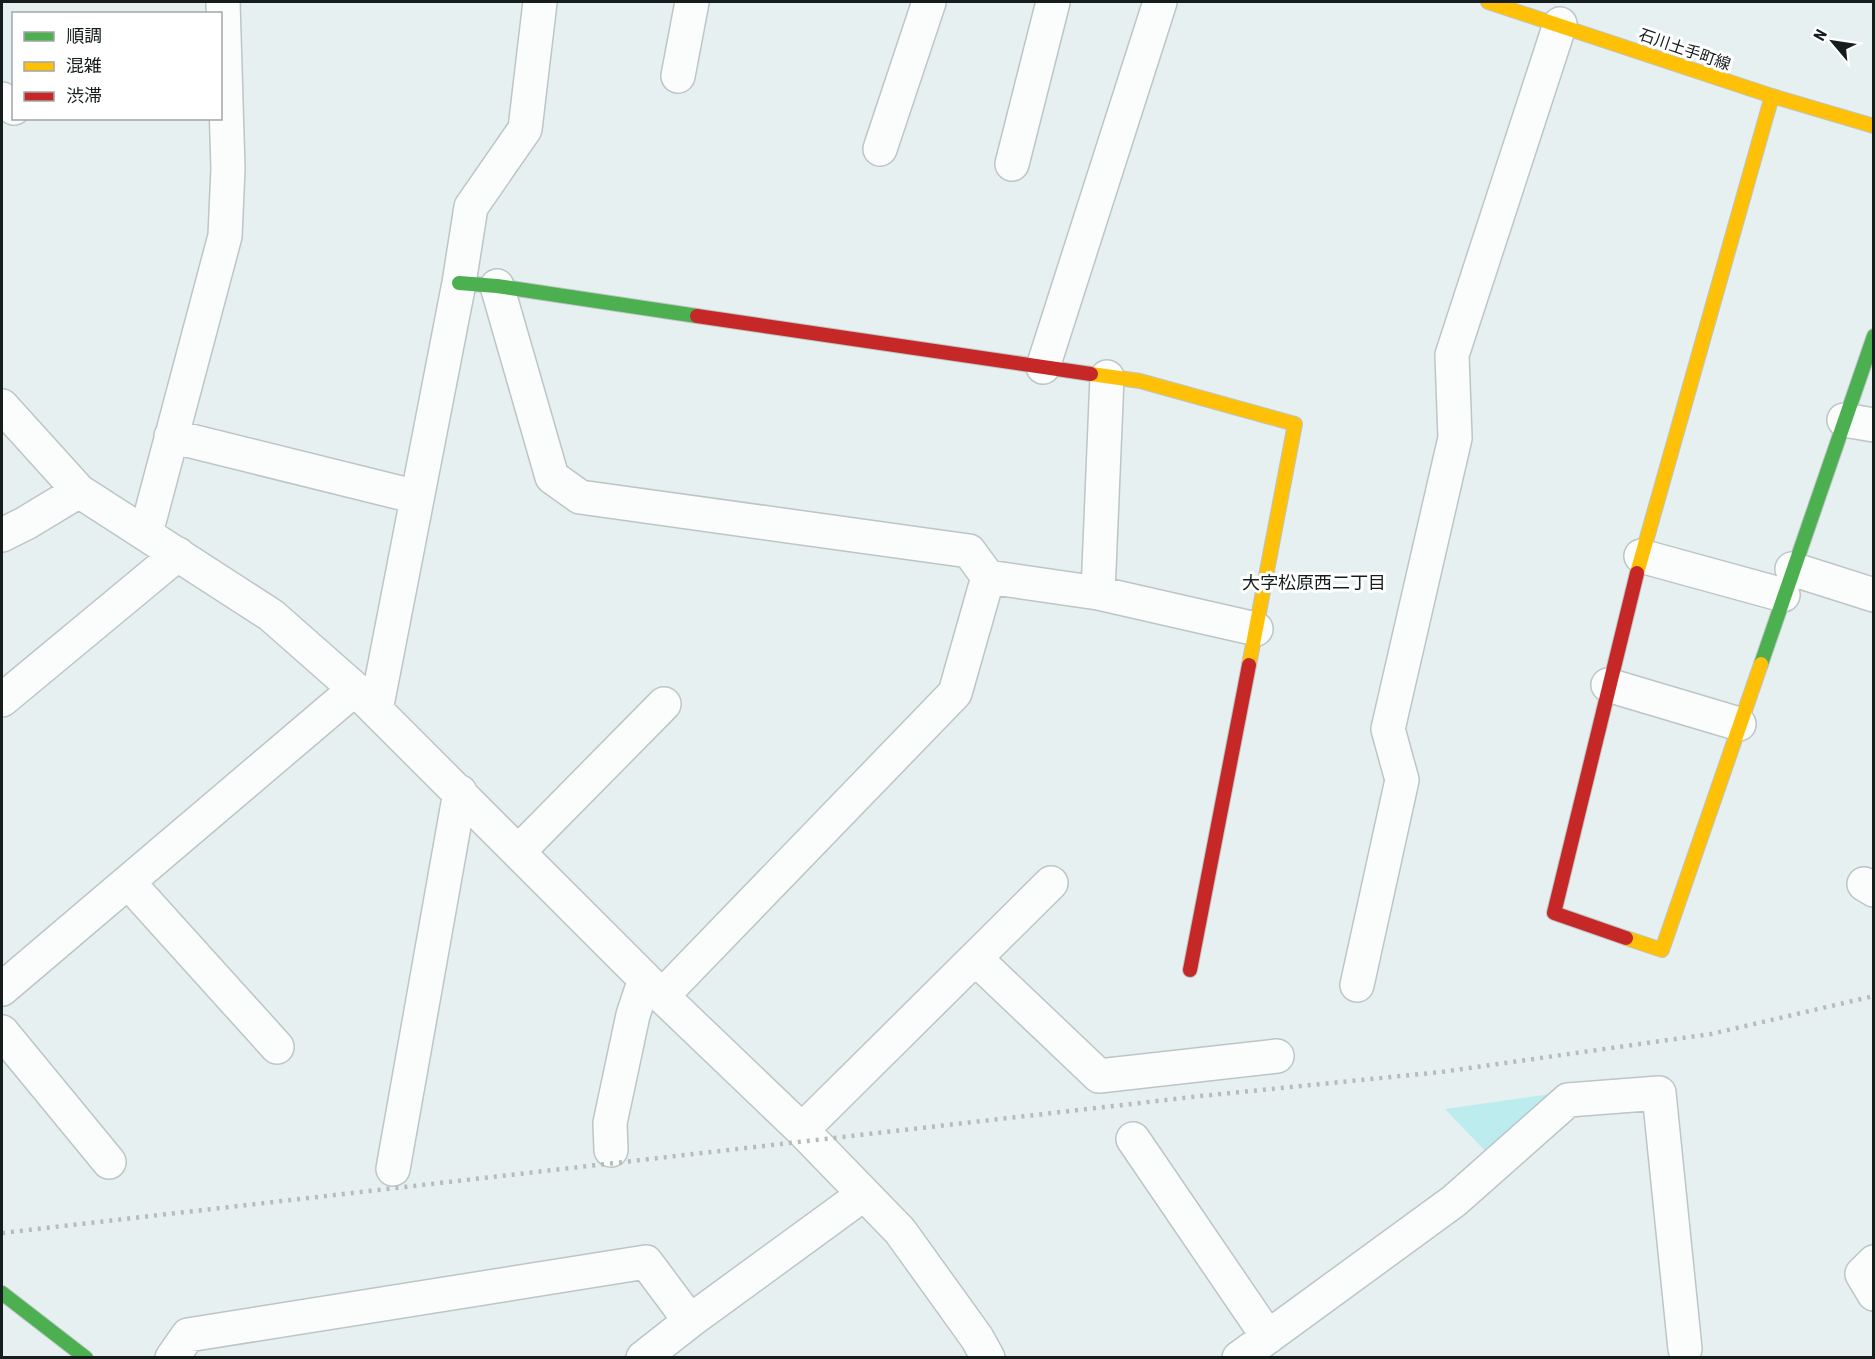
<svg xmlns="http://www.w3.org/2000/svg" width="1875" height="1359" font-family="'Roboto Condensed','Noto Sans JP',sans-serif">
  <rect width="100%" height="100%" fill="#e6f0f1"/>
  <path fill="#bcecee" d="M1558 1093 1491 1157 1445 1109Z"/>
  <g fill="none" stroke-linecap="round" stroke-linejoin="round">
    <g stroke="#bdc5c5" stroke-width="36">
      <path id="street" d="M678 76 692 2
        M2 99 14 108
        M880 149 929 2
        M1012 164 1053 2
        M497 286 552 477 580 497 969 551 988 577 1098 593 1256 629
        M1043 367 1160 2
        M2 406 79 491 271 615 355 689 662 996 802 1130 900 1231 977 1338 988 1358
        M1844 420 1874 425
        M171 436 417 497
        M146 533 225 236 228 169 223 2
        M2 535 26 523 79 491
        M1641 556 1783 595
        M1792 569 1874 595
        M1098 593 1107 377
        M1608 685 1739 724
        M2 700 178 554
        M376 710 459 283 471 207 525 129 540 2
        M519 851 664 704
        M128 882 277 1047
        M1864 884 1874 890
        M976 959 1099 1076 1277 1056
        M1357 985 1402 780 1388 729 1455 438 1452 355 1560 24
        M2 989 355 689
        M662 996 955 693 988 577
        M2 1032 109 1162
        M802 1130 1051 883
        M1133 1139 1268 1337
        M611 1150 610 1123 633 1015 645 979
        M393 1169 460 792
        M1874 1262 1862 1274 1874 1294
        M172 1358 188 1335 646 1262 690 1321
        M643 1358 690 1321 864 1194
        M1239 1358 1454 1201 1568 1100 1659 1093 1685 1349"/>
    </g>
    <g stroke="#bdc5c5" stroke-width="16">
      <path id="fast" d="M459 283 497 286 697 316
        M1761 664 1874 336
        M2 1293 86 1358"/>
    </g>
    <g stroke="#bdc5c5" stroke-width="16">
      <path id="slow" d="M1488 2 1772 96 1874 126
        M1091 374 1140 381 1295 424 1249 665
        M1637 573 1772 96
        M1626 938 1662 950 1761 664"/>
    </g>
    <g stroke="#bdc5c5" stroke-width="16">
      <path id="jam" d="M697 316 1091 374
        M1626 938 1554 913 1637 573
        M1190 970 1249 665"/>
    </g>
    <use href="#street" stroke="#fbfdfd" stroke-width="33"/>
    <use href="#fast" stroke="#4caf50" stroke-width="14"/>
    <use href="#slow" stroke="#ffc107" stroke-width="14"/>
    <use href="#jam" stroke="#c62828" stroke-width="14"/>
    <path stroke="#b8babb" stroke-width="4.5" stroke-dasharray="3 6" stroke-linecap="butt" d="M2 1233 1201 1096 1441 1072 1711 1034 1874 996"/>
  </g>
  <g text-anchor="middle" stroke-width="6" stroke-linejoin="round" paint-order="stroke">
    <g font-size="16" fill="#161d1d" stroke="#fff">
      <text transform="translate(1685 49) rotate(19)" y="6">石川土手町線</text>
    </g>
    <g font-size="18" fill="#161d1d" stroke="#fff">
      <text x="1314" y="589">大字松原西二丁目</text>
    </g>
  </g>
  <rect width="1875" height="1359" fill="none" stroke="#161d1d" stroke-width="6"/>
  <rect x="12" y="12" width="210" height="108" fill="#ffffff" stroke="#a2a5a5" stroke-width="1.5"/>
  <rect x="24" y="32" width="30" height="9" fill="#4caf50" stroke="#a2a5a5" stroke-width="1.5"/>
  <text x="66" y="42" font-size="18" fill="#161d1d">順調</text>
  <rect x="24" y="62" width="30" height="9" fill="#ffc107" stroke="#a2a5a5" stroke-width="1.5"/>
  <text x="66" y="72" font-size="18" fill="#161d1d">混雑</text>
  <rect x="24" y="92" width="30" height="9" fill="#c62828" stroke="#a2a5a5" stroke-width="1.5"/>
  <text x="66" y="102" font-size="18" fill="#161d1d">渋滞</text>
  <g transform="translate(1833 42) rotate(299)" stroke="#ffffff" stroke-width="4.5" paint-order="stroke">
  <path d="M0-4.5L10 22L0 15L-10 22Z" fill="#161d1d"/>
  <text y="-9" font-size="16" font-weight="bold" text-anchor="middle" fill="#161d1d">N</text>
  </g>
</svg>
